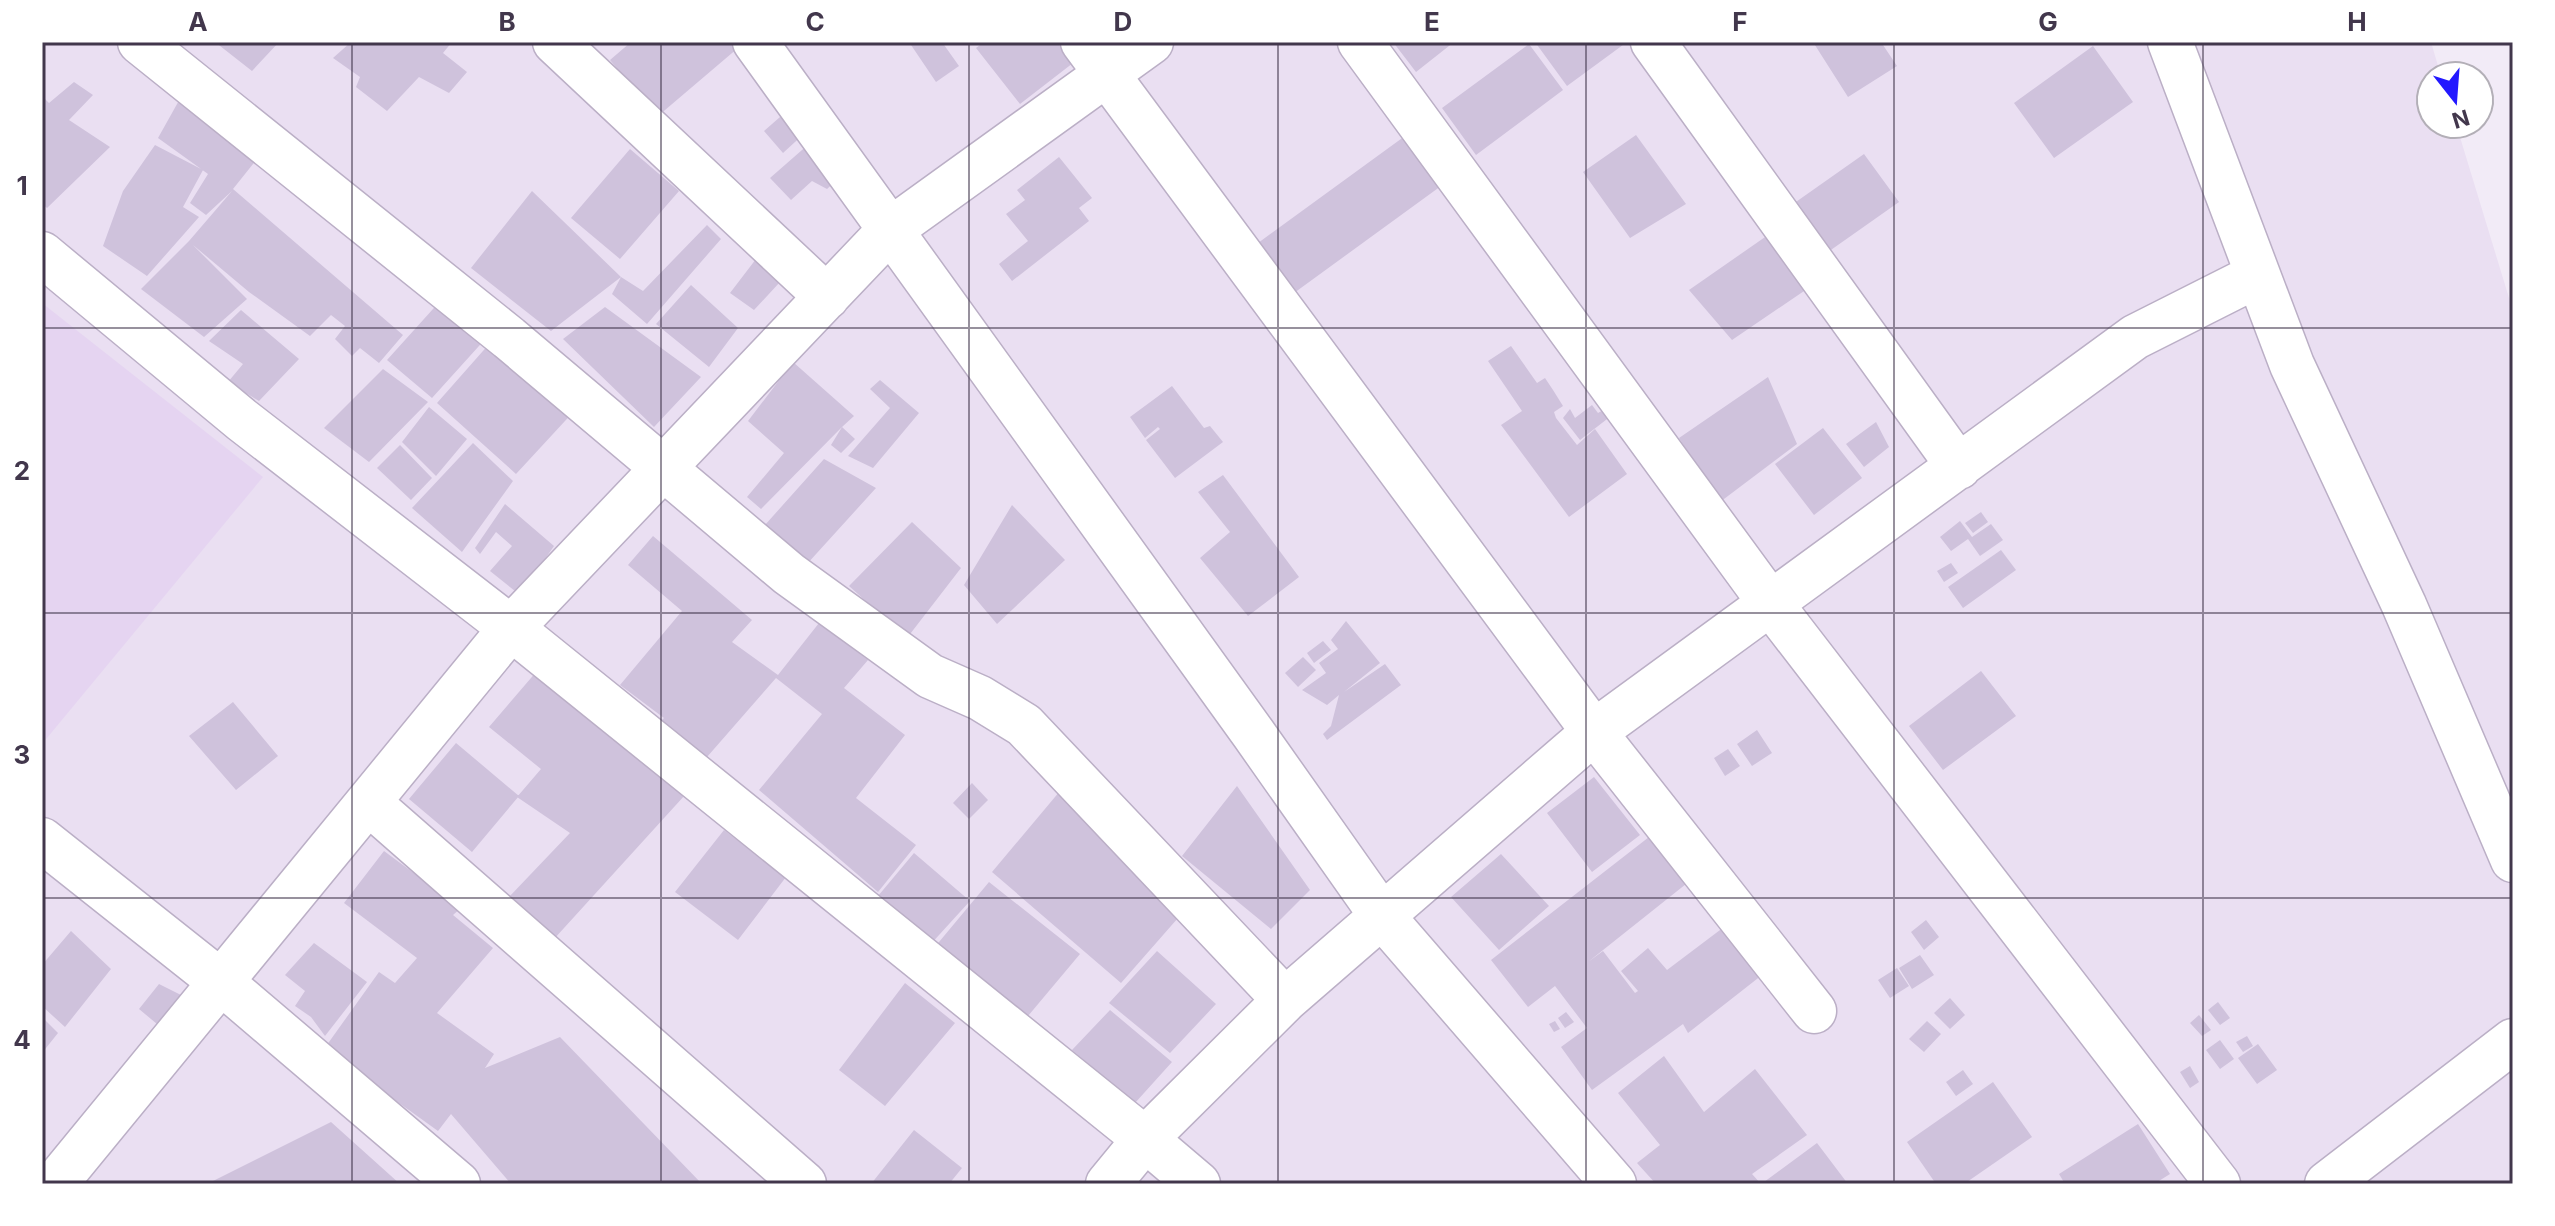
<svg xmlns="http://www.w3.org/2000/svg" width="2555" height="1226" font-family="Inter,sans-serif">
  <rect width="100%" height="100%" fill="#f2ebf7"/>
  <path fill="#eadff2" d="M42 42H2431L2441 76H2431V124H2456L2513 311V1184H42Z"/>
  <path fill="#e5d4f1" d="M42 303 263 477 42 744Z"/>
  <path fill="#cfc2dc" d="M215 42H279L252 71Z
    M351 42H452L443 53 467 72 449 93 419 77 387 111 356 87 360 77 333 58Z
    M631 42H745L658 116 610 60Z
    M909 42H942L959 66 936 82Z
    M984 42H1057L1073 63 1020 104 976 48Z
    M1393 42H1454L1416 72Z
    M1535 42H1627L1567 86Z
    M1813 42H1881L1897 66 1848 97Z
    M1529 44 1563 90 1476 155 1442 108Z
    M2093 46 2133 102 2054 158 2014 103Z
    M74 82 93 95 69 120 110 147 47 208 42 204V96L49 103Z
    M186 88 257 159 233 189 403 335 379 363 360 348 352 356 335 339 345 326 331 315 310 336 249 292 193 245 247 299 204 337 141 289 189 241 232 191 206 215 190 203 208 174 158 138Z
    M788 110 807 131 783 153 764 131Z
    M1636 135 1686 204 1630 238 1583 172Z
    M1405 136 1441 186 1294 293 1258 243Z
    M810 143 840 177 827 189 812 181 791 200 770 178Z
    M155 145 203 170 183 207 199 217 147 276 103 246 123 191Z
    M630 149 679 191 620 259 571 218Z
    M1864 154 1899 202 1828 252 1793 204Z
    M1059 157 1092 198 1079 208 1089 221 1012 281 999 264 1028 241 1006 214 1025 200 1017 190Z
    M532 191 621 277 551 331 471 268Z
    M707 225 721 239 647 324 612 294 621 277 643 291Z
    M1768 235 1807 289 1732 340 1689 290Z
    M756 259 780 282 754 310 730 293Z
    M691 285 738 328 709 367 656 324Z
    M442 299 488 336 432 398 387 360Z
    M605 307 701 377 654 427 563 339Z
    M241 310 299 359 259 401 228 382 243 364 209 341Z
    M490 343 577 408 516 474 437 403Z
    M1511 346 1537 383 1545 378 1553 390 1563 406 1554 412 1556 418 1577 445 1595 429 1627 474 1569 517 1501 425 1522 411 1488 361Z
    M793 362 854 416 842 427 855 439 841 453 831 445 842 427 761 509 747 497 784 453 748 421Z
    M383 369 428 402 369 462 324 428Z
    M1768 377 1797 444 1720 502 1679 438Z
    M880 380 919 413 873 468 848 456 890 408 870 389Z
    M1172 386 1204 428 1210 426 1223 442 1175 478 1146 440 1160 429 1158 427 1145 438 1130 417Z
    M1592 405 1598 413 1605 409 1611 416 1580 440 1563 418 1570 409 1575 418Z
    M429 407 467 439 436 476 402 442Z
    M1876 422 1889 447 1864 467 1846 444Z
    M1823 428 1862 478 1814 515 1775 464Z
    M473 443 513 481 462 552 412 508Z
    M400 445 432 478 411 500 377 468Z
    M824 459 876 488 807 564 765 525Z
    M1223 475 1299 577 1248 616 1200 558 1230 532 1198 492Z
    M505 504 554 546 520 595 490 571 512 546 496 532 480 554 475 548Z
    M1012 505 1065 560 997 624 964 585Z
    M1981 512 1988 522 1973 533 1965 523Z
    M1960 521 1972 537 1991 524 2003 540 1980 556 1968 539 1951 551 1940 537Z
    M912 522 961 568 907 638 849 586Z
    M653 536 752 620 732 642 778 675 819 623 868 660 844 688 905 735 856 798 916 845 878 892 759 790 822 714 776 678 707 757 659 723 664 718 620 685 682 611 628 565Z
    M2001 550 2016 570 1963 608 1948 587Z
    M1951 563 1958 573 1944 582 1937 571Z
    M1346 621 1380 663 1344 692 1385 664 1401 685 1327 740 1323 734 1331 726 1339 695 1327 705 1302 690 1326 673 1319 663 1338 649 1331 640Z
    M1323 641 1331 650 1314 663 1307 653Z
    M1303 657 1316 670 1298 687 1285 673Z
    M537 671 685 795 554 939 509 897 570 833 517 797 541 769 489 727Z
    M1981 671 2016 716 1943 770 1909 726Z
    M233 702 278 756 236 790 189 736Z
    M1757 730 1772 753 1752 766 1737 744Z
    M456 743 519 796 472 852 409 799Z
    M1728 749 1740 766 1725 776 1714 758Z
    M1594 777 1640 835 1592 872 1547 813Z
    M972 783 988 800 969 819 953 803Z
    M1237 786 1310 890 1271 929 1182 856Z
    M1060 791 1185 910 1121 983 992 872Z
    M724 830 786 877 738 940 675 892Z
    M1649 837 1686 884 1588 962 1603 951 1635 993 1638 991 1621 971 1648 948 1667 970 1724 927 1762 975 1688 1033 1683 1024 1592 1090 1561 1047 1587 1028 1555 986 1528 1007 1491 960Z
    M384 851 461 908 453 915 493 948 437 1013 494 1054 485 1068 560 1037 702 1184H511L451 1114 438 1131 324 1049 379 972 395 983 417 958 344 903Z
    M914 853 970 901 929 946 873 902Z
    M1501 854 1549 906 1499 950 1451 897Z
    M989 882 1080 954 1028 1016 934 948Z
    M1926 920 1939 937 1924 950 1911 932Z
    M71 931 111 969 65 1027 42 1006V965Z
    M314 943 367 982 325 1036 311 1017 295 1006 305 991 285 975Z
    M1157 951 1216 1004 1170 1053 1109 1003Z
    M1920 955 1934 975 1912 989 1899 968Z
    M1897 968 1909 986 1890 998 1878 980Z
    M905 983 955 1023 885 1106 839 1070Z
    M159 984 187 998 163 1029 139 1009Z
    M1950 998 1965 1015 1950 1029 1934 1013Z
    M2218 1002 2230 1018 2220 1025 2208 1010Z
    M1110 1010 1172 1062 1135 1103 1072 1050Z
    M1566 1012 1574 1022 1565 1028 1558 1018Z
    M2199 1015 2211 1030 2202 1036 2190 1023Z
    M42 1017 58 1033 42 1053Z
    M1555 1021 1560 1029 1554 1032 1549 1024Z
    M1927 1021 1941 1034 1924 1052 1909 1039Z
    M2247 1036 2253 1046 2243 1052 2236 1042Z
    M2220 1040 2234 1059 2220 1069 2206 1050Z
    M2258 1044 2277 1070 2257 1084 2238 1058Z
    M1664 1056 1704 1112 1755 1069 1807 1135 1752 1174 1761 1184H1656L1637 1163 1660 1145 1618 1093Z
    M2190 1066 2199 1082 2190 1088 2180 1072Z
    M1963 1070 1973 1084 1956 1096 1946 1082Z
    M1993 1082 2032 1137 1964 1184H1936L1907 1142Z
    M331 1122 400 1184H207Z
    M2138 1124 2170 1174 2154 1184H2065L2059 1174Z
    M914 1130 962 1168 949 1184H871Z
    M1817 1143 1848 1184H1766L1764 1182Z"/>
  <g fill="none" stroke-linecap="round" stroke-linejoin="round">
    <g stroke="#bbafc6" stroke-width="47">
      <path id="minor" d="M140 42 509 338 789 574 930 676 980 698 1024 725 1285 1000
        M555 42 827 297
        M755 42 1253 733 1382 916 1614 1184
        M1083 42 1594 732 1814 1011
        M1360 42 1771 604 2218 1184
        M1653 42 1959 467
        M2170 42 2292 365 2404 605 2513 860
        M42 254 242 420 511 628 1145 1139 1198 1184
        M369 803 804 1184
        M42 840 221 982 458 1184
        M55 1184 511 628 890 230 1151 42
        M1108 1184 1145 1139 1285 1000 1594 732 2135 337 2258 275
        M2327 1184 2513 1041"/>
    </g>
    <use href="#minor" stroke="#fff" stroke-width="44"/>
  </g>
  <path fill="none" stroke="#42374c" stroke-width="2" stroke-opacity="0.55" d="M352 42V1184M661 42V1184M969 42V1184M1278 42V1184M1586 42V1184M1894 42V1184M2203 42V1184M42 328H2513M42 613H2513M42 898H2513"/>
  <rect width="2555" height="1226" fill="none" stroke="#ffffff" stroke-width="88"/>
  <g transform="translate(2455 100) rotate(163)"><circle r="38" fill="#ffffff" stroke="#b3afb7" stroke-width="2"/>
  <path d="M0-6L14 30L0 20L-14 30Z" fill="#2319ff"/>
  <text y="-12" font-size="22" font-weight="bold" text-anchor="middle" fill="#42374c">N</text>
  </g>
  <rect x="44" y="44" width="2467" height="1138" fill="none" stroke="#42374c" stroke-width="3"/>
  <g font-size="26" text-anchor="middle" font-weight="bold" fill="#42374c">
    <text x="198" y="31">A</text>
    <text x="507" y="31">B</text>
    <text x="815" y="31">C</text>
    <text x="1123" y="31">D</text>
    <text x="1432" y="31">E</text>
    <text x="1740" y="31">F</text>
    <text x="2048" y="31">G</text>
    <text x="2357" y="31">H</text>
    <text x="22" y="195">1</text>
    <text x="22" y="480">2</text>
    <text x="22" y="764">3</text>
    <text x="22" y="1049">4</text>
  </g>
</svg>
